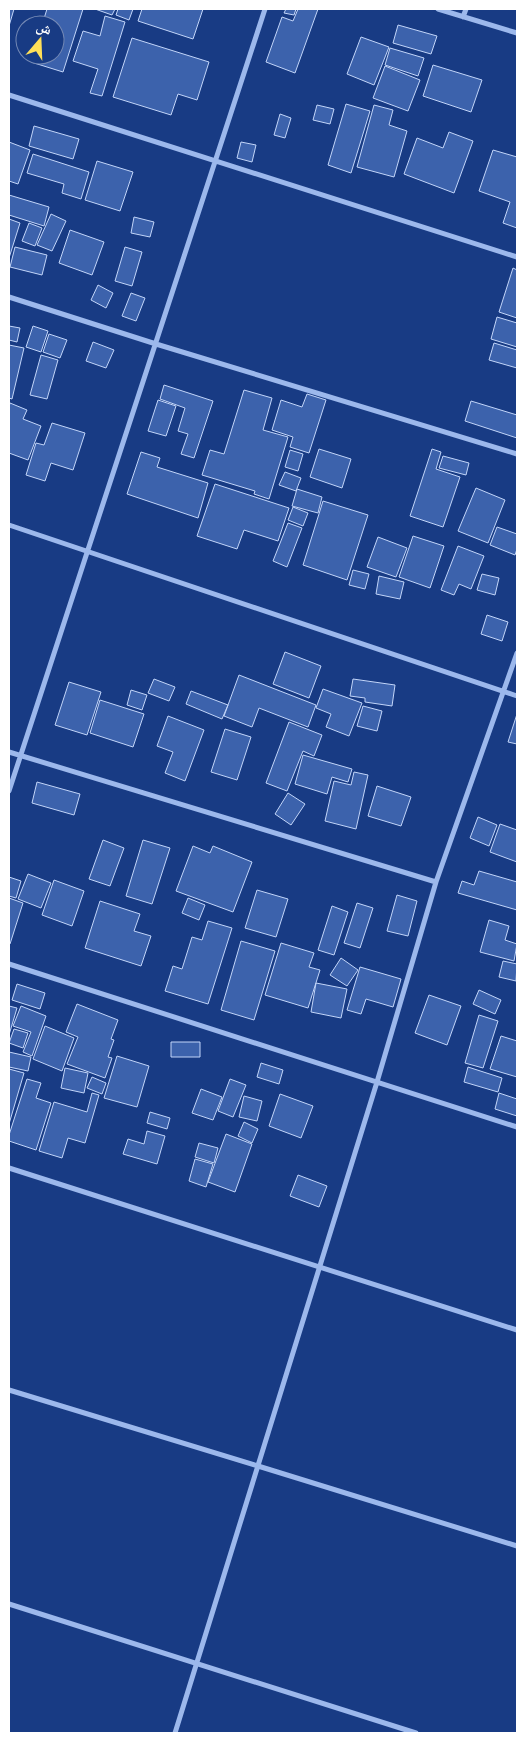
<svg xmlns="http://www.w3.org/2000/svg" width="526" height="1742" font-family="Lato,'Noto Naskh Arabic',sans-serif">
  <rect width="100%" height="100%" fill="#183b84"/>
  <path fill="#3c62ac" stroke="#c2d5f9" d="M9 9H14L9 26Z
    M47 9H83L63 72 31 62 33 55H55V25H42Z
    M95 9H115L112 15Z
    M118 9H133L129 20 116 15Z
    M142 9H203L193 39 138 21Z
    M286 9H296L294 15 284 13Z
    M298 9H318L295 73 266 62 282 17 293 21Z
    M105 16 125 22 102 96 90 93 98 69 73 61 83 31 100 36Z
    M398 25 437 36 431 54 393 43Z
    M361 37 389 47 374 85 347 74Z
    M132 38 209 62 197 100 178 94 171 115 113 97Z
    M390 48 424 58 418 76 385 65Z
    M433 65 482 80 471 112 423 96Z
    M385 66 420 80 408 111 373 98Z
    M346 104 370 111 351 173 328 165Z
    M317 105 334 109 330 124 313 120Z
    M374 105 393 110 389 125 407 131 394 177 357 167Z
    M280 114 291 118 285 138 274 135Z
    M34 126 79 139 73 159 29 146Z
    M449 132 473 141 454 193 404 174 417 138 443 148Z
    M9 142 30 150 18 184 9 181Z
    M241 142 256 145 252 162 237 158Z
    M493 150 517 157V228L503 223 510 202 479 191Z
    M33 154 89 172 81 199 62 193 64 184 27 173Z
    M97 161 133 172 120 211 85 200Z
    M9 195 49 207 44 226 9 215Z
    M51 214 66 221 52 251 37 245Z
    M134 217 154 222 150 237 131 233Z
    M9 219 20 223 9 258Z
    M29 223 42 228 35 246 22 241Z
    M70 230 104 242 92 275 59 263Z
    M15 247 47 255 42 275 10 267Z
    M125 247 142 252 132 286 115 281Z
    M513 268 517 270V318L499 312Z
    M98 285 113 293 106 308 91 300Z
    M131 293 145 298 136 321 122 316Z
    M497 317 517 323V347L491 339Z
    M9 326 20 328 17 342 9 340Z
    M33 326 48 331 41 352 26 347Z
    M49 334 67 340 60 358 43 352Z
    M93 342 114 350 106 368 86 361Z
    M494 343 517 350V368L489 360Z
    M9 345 24 348 12 399 9 398Z
    M41 355 58 360 47 399 30 395Z
    M164 385 213 401 194 458 181 454 188 434 178 431 185 408 160 399Z
    M244 390 272 398 263 430 288 437 269 499 254 494 255 491 202 475 210 450 224 454Z
    M307 394 326 400 309 453 290 447 293 437 272 430 281 400 302 407Z
    M158 400 176 406 166 436 148 431Z
    M471 401 517 415V438L465 421Z
    M10 403 27 410 23 419 41 426 28 460 9 453V455V407Z
    M52 423 85 433 73 470 51 463 45 481 26 475 36 443 44 445Z
    M319 449 351 459 342 488 310 477Z
    M432 449 441 452 436 469 460 477 443 527 410 516Z
    M290 450 303 454 298 471 285 467Z
    M141 452 160 458 157 467 208 483 198 518 127 494Z
    M443 456 469 463 466 475 439 468Z
    M285 472 301 478 296 491 279 485Z
    M215 484 289 508 278 541 244 530 237 549 197 536Z
    M476 488 505 500 488 543 458 531Z
    M297 489 322 497 318 513 292 506Z
    M323 501 368 515 347 580 303 565Z
    M293 507 308 513 303 526 288 520Z
    M288 523 302 528 287 567 273 561Z
    M497 527 517 534V549L515 555 490 545Z
    M413 536 444 546 430 588 399 577Z
    M378 537 407 548 396 577 367 567Z
    M458 546 484 556 471 589 459 584 454 595 441 590Z
    M353 570 369 574 365 589 349 585Z
    M482 574 499 578 495 595 477 590Z
    M379 576 404 582 400 599 376 594Z
    M487 615 508 622 502 641 481 634Z
    M285 652 321 666 309 698 273 684Z
    M239 675 316 705 308 727 259 708 252 727 224 716Z
    M154 679 175 687 169 701 148 693Z
    M353 679 395 685 392 706 365 702V698L350 696Z
    M69 682 101 692 87 735 55 725Z
    M323 689 362 703 349 736 326 727 331 714 316 708Z
    M131 690 147 695 142 710 127 705Z
    M191 691 228 705 222 719 186 704Z
    M100 700 144 714 133 747 90 733Z
    M363 706 382 711 377 731 357 726Z
    M517 714V744L508 742Z
    M168 716 204 730 185 781 165 773 173 752 157 746Z
    M289 722 322 735 314 756 303 751 287 791 266 783Z
    M225 729 251 737 237 780 211 772Z
    M303 755 352 769 348 782 332 777 327 794 295 784Z
    M354 772 368 775 356 829 325 821 334 781 351 785Z
    M37 782 80 794 74 815 32 803Z
    M377 786 411 797 401 826 368 816Z
    M288 793 305 804 291 825 275 814Z
    M478 817 497 825 489 846 470 838Z
    M500 824 517 830V862L490 852Z
    M103 840 124 848 110 886 89 879Z
    M143 840 170 848 152 904 126 896Z
    M193 846 210 853 213 846 252 862 233 912 176 891Z
    M479 871 517 882V910L458 893 462 881 474 885Z
    M28 874 51 883 41 908 18 899Z
    M9 877 21 881 16 898 9 896Z
    M54 880 84 891 72 926 42 915Z
    M257 890 288 899 276 937 245 928Z
    M397 895 417 901 408 936 387 931Z
    M9 898 23 903 10 944 9 943Z
    M188 898 205 905 199 920 182 913Z
    M100 901 140 914 134 931 151 936 141 966 85 948Z
    M357 903 373 908 360 948 344 943Z
    M332 906 348 912 334 955 318 950Z
    M489 920 509 926 505 940 517 944 514 961 480 952Z
    M208 921 232 928 208 1004 165 991 173 966 182 969 192 937 202 940Z
    M241 941 275 951 254 1020 221 1010Z
    M281 943 314 953 309 967 320 970 308 1008 265 995Z
    M341 958 358 970 347 986 330 975Z
    M503 961 517 964 516 981 499 977Z
    M360 967 401 979 393 1007 366 999 361 1014 347 1010Z
    M316 983 347 989 341 1018 311 1012Z
    M17 984 45 993 40 1009 12 1000Z
    M479 990 501 1000 495 1014 473 1004Z
    M429 995 461 1006 447 1045 415 1033Z
    M77 1004 118 1020 111 1039 114 1040 108 1057 112 1058 105 1078 67 1064 78 1037 66 1032Z
    M9 1006 17 1008 9 1035Z
    M21 1006 46 1016 32 1056 23 1052 31 1032 13 1026Z
    M479 1015 498 1021 483 1068 465 1063Z
    M45 1026 74 1038 62 1071 33 1059Z
    M14 1029 28 1033 23 1048 9 1043Z
    M501 1036 517 1041V1077L490 1069Z
    M171 1042H200V1057H171Z
    M9 1052 31 1057 28 1071 9 1067Z
    M117 1056 149 1066 137 1107 104 1098Z
    M261 1063 283 1070 279 1084 257 1077Z
    M468 1067 502 1078 498 1092 464 1082Z
    M65 1068 88 1073 84 1093 61 1088Z
    M9 1069 24 1073 9 1124Z
    M92 1077 106 1083 102 1094 87 1088Z
    M27 1079 41 1083 36 1098 51 1103 36 1150 9 1141V1135Z
    M230 1079 246 1085 233 1117 218 1111Z
    M201 1089 222 1097 213 1120 192 1113Z
    M92 1093 99 1095 85 1143 68 1138 62 1158 39 1151 54 1102 87 1112Z
    M499 1093 517 1099V1116L495 1109Z
    M280 1094 313 1106 301 1138 269 1126Z
    M244 1096 262 1101 257 1121 239 1117Z
    M150 1112 170 1118 167 1129 147 1123Z
    M244 1122 258 1129 252 1143 238 1136Z
    M147 1131 165 1136 157 1164 123 1154 128 1139 144 1144Z
    M226 1134 252 1144 235 1192 208 1182Z
    M199 1143 218 1148 214 1163 195 1157Z
    M195 1159 213 1164 206 1187 189 1181Z
    M298 1175 327 1186 319 1207 290 1196Z"/>
  <g fill="none" stroke-linecap="round" stroke-linejoin="round">
    <path stroke="#9cb8ec" stroke-width="5" d="M438 9 517 33
      M463 17 466 9
      M9 95 517 257
      M9 297 156 344 517 454
      M9 525 517 696
      M9 752 436 882
      M9 791 265 9
      M9 964 517 1127
      M9 1168 517 1330
      M9 1390 258 1466 517 1546
      M9 1604 416 1733
      M175 1733 377 1082 436 882 517 653"/>
  </g>
  <rect width="526" height="1742" fill="none" stroke="#ffffff" stroke-width="20"/>
  <g transform="translate(40 40) rotate(19)"><circle r="24" fill="#183b84" stroke="#7489b5"/>
  <path d="M0-4L9 19L0 12L-9 19Z" fill="#ffe058"/>
  <text y="-8" font-size="14" font-weight="bold" text-anchor="middle" fill="#ffffff">ش</text>
  </g>
</svg>
